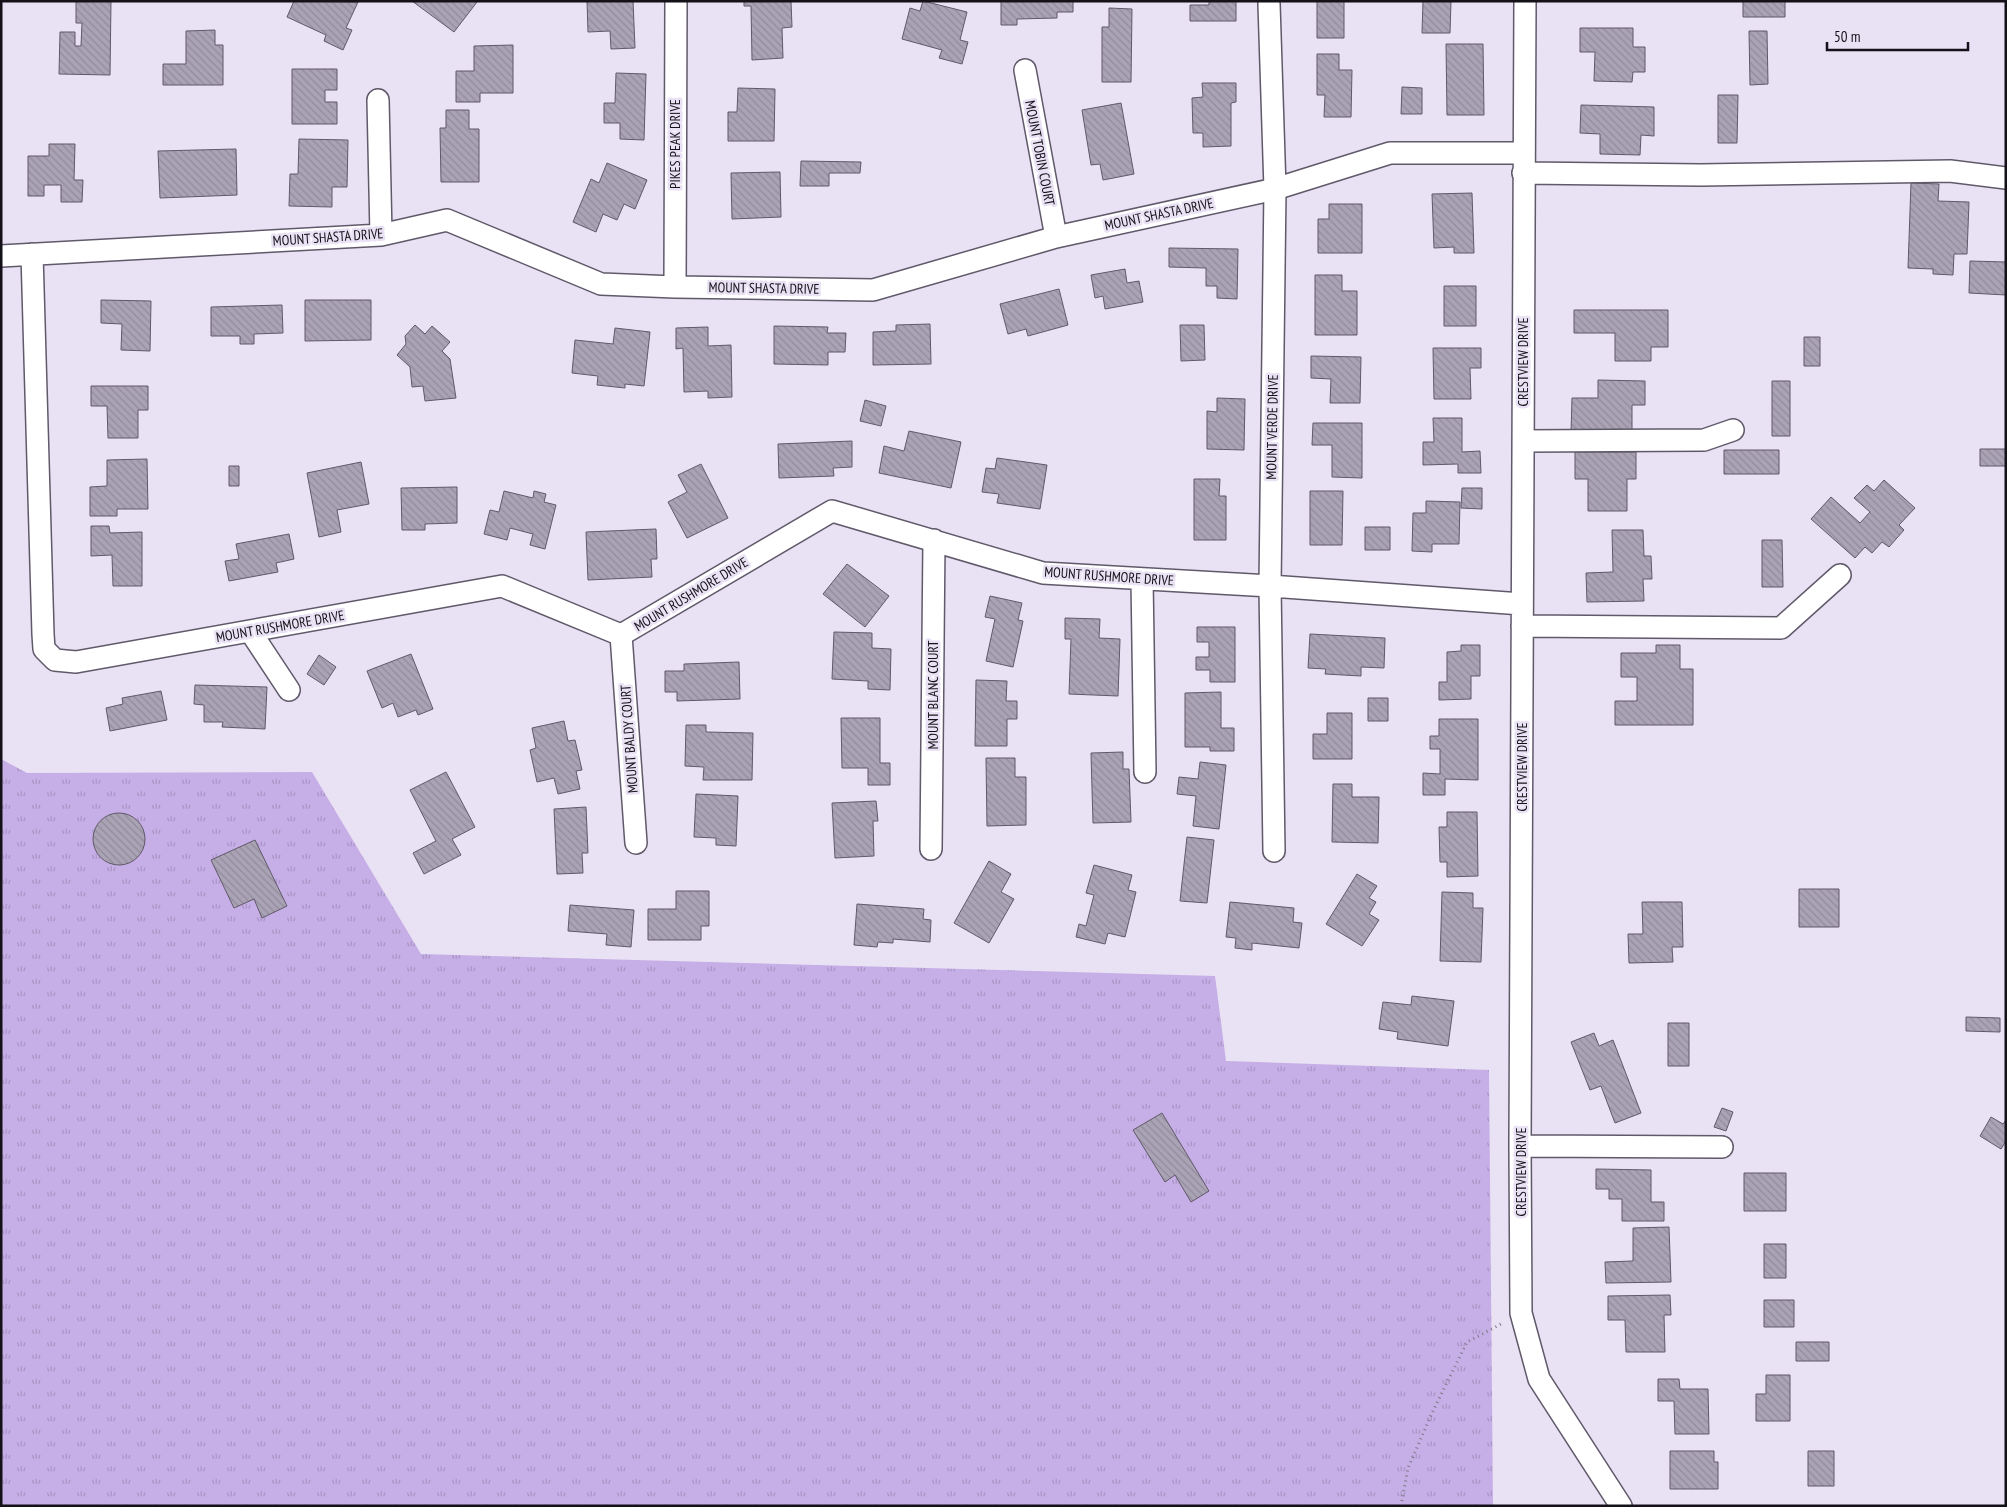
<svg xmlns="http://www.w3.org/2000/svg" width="2007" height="1507" font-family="'PT Sans Narrow',sans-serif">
  <defs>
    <pattern id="grass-tufts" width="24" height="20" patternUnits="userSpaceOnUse" patternTransform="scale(1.25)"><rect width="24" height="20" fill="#c6aee6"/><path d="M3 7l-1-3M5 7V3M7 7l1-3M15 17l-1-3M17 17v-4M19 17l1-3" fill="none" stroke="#a995c5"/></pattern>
    <pattern id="building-back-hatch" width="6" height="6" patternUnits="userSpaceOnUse" patternTransform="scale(1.25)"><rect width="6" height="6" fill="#aaa3b5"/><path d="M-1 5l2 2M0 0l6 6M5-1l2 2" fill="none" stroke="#918b9b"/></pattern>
  </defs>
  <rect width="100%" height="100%" fill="#e9e1f4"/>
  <path fill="url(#grass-tufts)" d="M1 759 27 773 312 772 421 954 1215 976 1226 1061 1489 1070 1493 1506H1Z"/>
  <path fill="url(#building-back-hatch)" stroke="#605969" d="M76 1H111L110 75 59 74 60 32H75V46H81L82 23H76Z
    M294 1 358 2 346 28 352 30 343 50 324 41 326 35 287 17Z
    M412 1H476L477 2 454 32Z
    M587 1H633L635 48 611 49 610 31 588 32Z
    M744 1H791L792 27 782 28 783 58 752 60 751 6H744Z
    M923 1 967 12 960 40 968 42 962 64 939 58 942 50 902 39 910 8 920 11Z
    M1001 1H1073V12H1057V18L1017 19V25H1001Z
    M1209 1H1236V21H1190V5H1209Z
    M1317 1H1344V38H1317Z
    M1423 1H1451L1450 33H1422Z
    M1743 1H1785V17H1743Z
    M1109 8 1132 9 1131 82H1102V27H1109Z
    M1580 28H1633V47H1645V72H1633L1632 82 1594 81 1595 52H1580Z
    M215 30V45H223V85H163V64H186V31Z
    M1749 31H1767L1768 84 1750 85Z
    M1446 44H1483L1484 115H1447Z
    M513 45V93H480V102H456V71H474V46Z
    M1317 54H1339V70H1352L1351 117H1324L1325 95H1317Z
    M292 69H337V90H325V102H337V124H292Z
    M616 73 646 74 644 140 620 139V123H604V103H615Z
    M1202 83H1236V102L1231 103V146L1203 147V133H1193L1192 98 1203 97Z
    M1402 87 1422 88V114H1401Z
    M738 88 775 89 774 141H728V112H737Z
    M1718 95H1738L1737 143H1718Z
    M1121 103 1134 174 1103 180 1100 164 1091 165 1082 110Z
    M1581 105 1654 107V136L1641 135 1640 155 1600 154V134L1580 133Z
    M446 110H469V129H479V182H441L440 128H446Z
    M299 139 348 140 347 187H332V207L289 206 290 174H298Z
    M49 144H75L74 180H83L82 202H61V185H44V196H28V156H49Z
    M236 149 237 195 160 198 158 151Z
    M801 161 861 162 860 173H829V186H800Z
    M607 163 647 180 635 209 624 204 617 220 603 214 596 232 573 222 591 179 599 183Z
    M780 172 781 217 732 219 731 173Z
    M1911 183 1939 184 1938 201 1969 202 1967 254H1954L1953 275 1933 274V269L1908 268Z
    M1472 193 1474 253H1454V247L1434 248 1432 194Z
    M1329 204H1362V253H1318V219H1329Z
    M1169 248 1238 249 1237 299 1217 298V286H1206V268L1169 267Z
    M1970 261 2006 262V295L1969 293Z
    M1125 269 1127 283 1139 281 1143 302 1105 309 1103 296 1095 298 1091 275Z
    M1315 275H1342V291H1357V335H1315Z
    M1444 286H1476V326H1444Z
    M1059 289 1068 325 1028 336 1026 329 1008 334 1000 304Z
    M101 300 151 301 150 351 121 350 122 324 101 323Z
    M305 300H371V340L305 341Z
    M282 305 283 333 254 334V344H240V336H211V307Z
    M1574 310H1668V347H1651V361H1615V333H1574Z
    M930 324 931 364 873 365V332L896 331V325Z
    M415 325 425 334 432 326 450 342 442 351 450 359 456 398 425 401 423 386 412 387 410 367 397 355 406 344 405 336Z
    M1180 325H1204L1205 360 1181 361Z
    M774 326 828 327 827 333H846L845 352H828V365L774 364Z
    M708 327V346L731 345 732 397 708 398V391L684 392 683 348 676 349V328Z
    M615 328 650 332 644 386 625 384V388L597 385 598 376 572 373 575 340 613 344Z
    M1804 337H1820V366H1804Z
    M1433 348H1481V368H1470L1471 399H1434Z
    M1311 356 1361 357 1360 403H1330L1331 379 1311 378Z
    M1598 380 1645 381V405H1632V434L1571 433 1572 398H1598Z
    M1772 381H1790V436H1772Z
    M91 386H148V410H138V438H108L107 406H91Z
    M1217 398 1245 399 1244 450 1207 449V411L1217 412Z
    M865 400 886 406 881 426 860 421Z
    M1433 418H1462V452L1480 451 1481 473H1458V464L1423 465V442H1434Z
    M1313 423H1362V478L1332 477V445H1312Z
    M909 431 961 442 951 488 879 473 884 446 904 451Z
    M852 441V467L833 468 834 476 779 478 778 444Z
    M1980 449H2006V466H1980Z
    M1724 450H1779V474H1724Z
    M1575 452H1636V479H1627V511H1588V479H1575Z
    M997 458 1047 465 1040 509 997 503 999 494 982 492 986 468 995 469Z
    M147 459 148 509H117V516H90V487L107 486V460Z
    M361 462 369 504 337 510 341 532 319 537 307 473Z
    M701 464 728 518 687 538 668 502 687 492 678 475Z
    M229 466H239V486H229Z
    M1194 479H1220L1219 496H1226V540H1194Z
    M1884 480 1915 508 1899 525 1904 530 1889 547 1882 542 1872 553 1865 547 1855 558 1811 519 1831 497 1860 523 1870 512 1854 498 1867 485 1874 491Z
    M457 487V523L425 524V530H402L401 488Z
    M1462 488H1482V509L1461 508Z
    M504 491 533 498 534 491 546 494 544 502 556 505 545 549 530 545 533 534 510 528 507 540 484 534 490 510 499 512Z
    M1310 491H1343L1342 545H1310Z
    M1426 501 1460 502 1459 544H1432V552L1412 551 1413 513H1426Z
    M91 526H109L110 533 142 532V586H113L112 555 91 556Z
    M1365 527H1390V550H1365Z
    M656 529 657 559H651L652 577 588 580 586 532Z
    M1612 530H1643L1644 556H1651L1652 579H1643L1644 601 1587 602 1586 573 1613 572Z
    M289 534 294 559 276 563 278 572 229 581 225 561 239 559 236 544Z
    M1762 540H1782L1783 587H1762Z
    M847 564 889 596 865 627 823 594Z
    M990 596 1022 603 1018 620 1023 621 1013 667 986 661 995 619 985 617Z
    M1065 618 1100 619 1099 638 1120 639 1118 696 1069 694 1071 639H1065Z
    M1197 627H1235V682H1210V670H1196V657H1209V642H1197Z
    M834 632 872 633V648L891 649 890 690 868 689V681L832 679Z
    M1310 634 1385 638 1384 668 1361 667V676L1325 674 1326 669 1308 668Z
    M1461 645H1480V676H1471V699L1439 700V682H1447V652L1461 651Z
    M1656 645H1680V669H1693V725H1615V701H1637V677H1621V653H1656Z
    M411 654 433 709 418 715 416 710 398 717 393 703 382 708 367 671Z
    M319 655 336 667 324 685 307 674Z
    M739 662 740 699 677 701V692H665V671H684V664Z
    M976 680 1007 681 1006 701H1017V719H1007V746H975Z
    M195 685 267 687 265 729 222 727 223 722H204V705L194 704Z
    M161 691 167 720 110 731 106 708 123 704 122 698Z
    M1221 692V728H1234V751H1210V747H1185V693Z
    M1368 698H1388V721H1368Z
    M1327 713H1352V759H1313V734H1327Z
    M841 718H880V763H890V785H868V768H842Z
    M1439 719H1478V780L1445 779V795H1423V773L1440 774V749H1430V736H1439Z
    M564 721 568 741 575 740 582 770 576 771 580 789 558 794 554 778 537 782 530 750 536 748 532 728Z
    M686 725H706V732L753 733 752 780H703L704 767 685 766Z
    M1123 752V769H1129L1131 822 1093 823 1091 753Z
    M986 758H1015V777H1026V825L987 826Z
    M1200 762 1226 765 1219 829 1193 826 1196 796 1177 794 1179 777 1198 779Z
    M446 772 475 827 452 839 461 855 424 874 413 853 436 841 410 790Z
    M1333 784H1352V797H1379L1378 843 1332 842Z
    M696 794 738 796 736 846 716 845V838L694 837Z
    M876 801 878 821H873L874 856 835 858 832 803Z
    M586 807 588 853H582L583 873 557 874 554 809Z
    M1447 812H1477L1478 876 1447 877V862H1440L1439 827H1447Z
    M93 839a26 26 0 1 1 52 0a26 26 0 1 1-52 0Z
    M1187 837 1214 840 1207 903 1180 901Z
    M255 840 287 906 262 918 254 899 234 908 211 860Z
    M989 861 1011 874 1001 892 1014 899 989 943 954 923Z
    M1094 865 1132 875 1128 890 1136 892 1125 937 1108 933 1105 944 1076 937 1079 924 1086 926 1094 895 1086 893Z
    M1357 874 1377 886 1369 898 1376 902 1369 914 1379 920 1362 946 1326 924Z
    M1799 889H1839V927H1799Z
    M676 891H709V926H701V940H648V909H676Z
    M1442 892 1473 893V908H1483L1481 962 1440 961Z
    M1230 902 1294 908 1293 922 1302 923 1299 948 1252 943V950L1235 948 1236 938 1226 937Z
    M1642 902H1682L1683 947H1672L1673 962 1629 963 1628 934H1643Z
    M857 904 924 909 923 919 931 920 930 942 893 939V943L878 942 877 947 854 945Z
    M570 905 634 910 631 947 606 945 607 934 568 931Z
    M1412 996 1454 1001 1448 1046 1397 1039 1398 1032 1379 1029 1383 1002 1411 1005Z
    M1966 1017 2000 1018V1032L1966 1031Z
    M1668 1023H1689V1066H1668Z
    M1594 1033 1599 1046 1613 1040 1641 1113 1615 1123 1601 1086 1590 1090 1571 1042Z
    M1722 1108 1733 1112 1726 1131 1714 1127Z
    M1162 1113 1209 1191 1191 1202 1175 1175 1165 1182 1133 1130Z
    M1991 1117 2003 1124 2006 1120V1141L2001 1149 1980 1136Z
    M1596 1169 1651 1170V1202H1664V1221H1622V1199H1609V1189H1596Z
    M1744 1173H1786V1211H1744Z
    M1669 1227 1671 1282 1606 1283 1605 1262 1633 1261V1228Z
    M1764 1244H1786V1278H1764Z
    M1670 1295 1671 1315H1664L1665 1352H1626L1625 1320H1608V1296Z
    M1764 1300H1794V1327H1764Z
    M1796 1342H1829V1361H1796Z
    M1766 1375H1790V1421H1756V1394H1766Z
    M1658 1379H1679L1680 1389H1708L1709 1434H1675L1674 1401H1658Z
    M1670 1451H1714V1462H1718V1489H1670Z
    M1808 1451H1834V1486H1808Z"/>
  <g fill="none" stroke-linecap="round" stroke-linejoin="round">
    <g stroke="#60596a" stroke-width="24">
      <path id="minor" d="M1525 1 1520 1146 1521 1313 1539 1379 1621 1506
        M1269 4 1275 189 1270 586 1274 851
        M1025 70 1056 237
        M378 100 381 235
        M1523 173 1701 175 1950 171 2006 178
        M32 254 43 634 44 649 55 660 76 662 502 586 621 635 832 511 1043 573 1270 586 1522 604
        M1 256 381 235 447 220 601 284 675 287 873 290 1056 237 1275 189 1390 153H1523
        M675 287 676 1
        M1523 441 1704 440 1733 430
        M1142 579 1145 772
        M1522 626 1781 628 1840 575
        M250 631 289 690
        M621 635 636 843
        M931 849 934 540
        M1520 1146 1722 1147"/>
    </g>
    <path stroke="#7f7a87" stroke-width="3" stroke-dasharray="1 4" stroke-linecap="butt" d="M1401 1506 1408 1468 1432 1413 1467 1342 1503 1323"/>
    <use href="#minor" stroke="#fff" stroke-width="21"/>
  </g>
  <g text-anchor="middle" stroke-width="5" stroke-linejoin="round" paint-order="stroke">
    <g font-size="14" fill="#141118" stroke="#e9e1f4">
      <text transform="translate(675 144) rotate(-90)" y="5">PIKES PEAK DRIVE</text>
      <text transform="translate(1040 153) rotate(79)" y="5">MOUNT TOBIN COURT</text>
      <text transform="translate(1159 214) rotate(-12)" y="5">MOUNT SHASTA DRIVE</text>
      <text transform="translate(328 237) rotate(-4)" y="5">MOUNT SHASTA DRIVE</text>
      <text transform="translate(764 288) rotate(1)" y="5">MOUNT SHASTA DRIVE</text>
      <text transform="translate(1523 362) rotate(-90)" y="5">CRESTVIEW DRIVE</text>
      <text transform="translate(1272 427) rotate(-89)" y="5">MOUNT VERDE DRIVE</text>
      <text transform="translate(1109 576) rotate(4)" y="5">MOUNT RUSHMORE DRIVE</text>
      <text transform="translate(691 594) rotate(-31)" y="5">MOUNT RUSHMORE DRIVE</text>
      <text transform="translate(280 626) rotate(-10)" y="5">MOUNT RUSHMORE DRIVE</text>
      <text transform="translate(933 695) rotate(-90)" y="5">MOUNT BLANC COURT</text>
      <text transform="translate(629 739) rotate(-94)" y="5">MOUNT BALDY COURT</text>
      <text transform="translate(1522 767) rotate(-90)" y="5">CRESTVIEW DRIVE</text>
      <text transform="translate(1521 1172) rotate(-90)" y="5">CRESTVIEW DRIVE</text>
    </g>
  </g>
  <rect width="2007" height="1507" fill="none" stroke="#141118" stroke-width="5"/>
  <path d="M1827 42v8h141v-8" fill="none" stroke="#141118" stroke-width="2.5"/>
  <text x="1834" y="42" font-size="15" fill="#141118" stroke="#e9e1f4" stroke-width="4" paint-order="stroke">50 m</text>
</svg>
